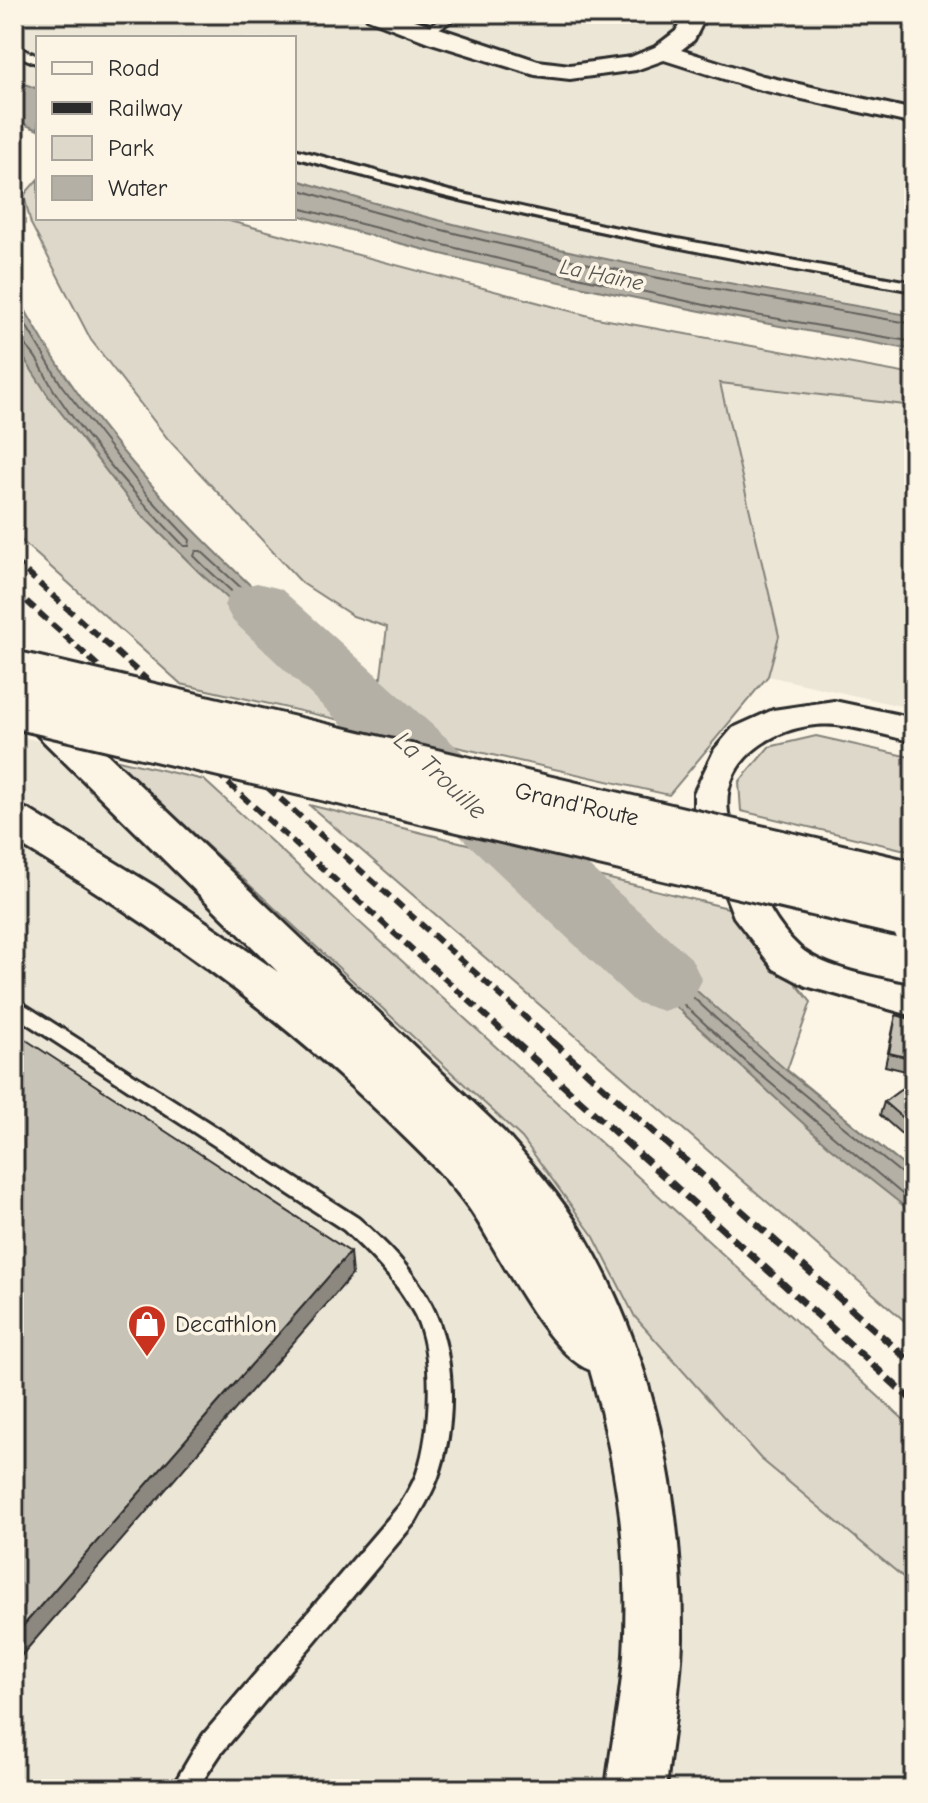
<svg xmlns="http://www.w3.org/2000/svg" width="928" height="1803" font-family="'Comic Neue',sans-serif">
  <rect width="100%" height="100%" fill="#fcf5e5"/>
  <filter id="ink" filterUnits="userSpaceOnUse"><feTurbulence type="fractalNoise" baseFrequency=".0125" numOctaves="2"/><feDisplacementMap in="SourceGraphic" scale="16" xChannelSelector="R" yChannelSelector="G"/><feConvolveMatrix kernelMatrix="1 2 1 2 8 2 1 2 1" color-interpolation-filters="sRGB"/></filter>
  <g filter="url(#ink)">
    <path fill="#ece6d7" d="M14 14H914V316L538 245 366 202 294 179V38H38V89L14 80Z
      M720 382 914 406V709L768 676 779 636Z
      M14 735 204 780 914 1429V1789H14Z"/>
    <path fill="#ded8ca" stroke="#84827a" stroke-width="2" d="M38 179V218H218L597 318 914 375V406L720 383 779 636 768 676 669 795 417 738 380 685 387 627 353 616 302 583 168 439 91 340 31 224 24 195Z
      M14 341 49 397 136 509 199 572 371 727 181 684 14 534Z
      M816 736 914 758V852L741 811 739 782 769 747Z
      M114 759 204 780 914 1429V1586L761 1459 635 1317 594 1237 522 1138Z
      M309 805 736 910 811 1002 787 1070 914 1174V1329Z"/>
    <path fill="#b4b0a5" stroke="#7d7b74" stroke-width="2" d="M14 80 38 89V130L14 120Z
      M294 179C496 243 705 280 914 316V350C706 314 497 274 294 214Z
      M14 289C98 452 224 564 359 683L307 671 199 572 136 509 49 397 18 349 14 341Z
      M567 907 626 918 662 960 786 1070 914 1174V1214L828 1146Z"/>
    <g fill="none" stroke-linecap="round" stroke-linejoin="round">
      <path stroke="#62605c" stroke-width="2" d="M294 188C496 252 705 288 914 324
        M294 207 527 266 732 311 914 342
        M14 305 62 386 148 496 190 540 189 546H184C138 498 92 448 55 392 43 374 36 347 14 339
        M196 551H201L318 658 319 664 310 663 204 566 194 556Z
        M914 1179 906 1177C807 1098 708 1019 622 926L602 924V929L755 1070 914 1204"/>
      <path fill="#b4b0a5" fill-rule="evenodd" d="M257 583 281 589 691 958 702 980 691 1002 663 1011 635 1002 233 621 224 605 233 589Z"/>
      <g stroke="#2b2b2b" stroke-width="6">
        <path id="service" d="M449 14H463L428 35 418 33Z
          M14 46 38 56V64L14 54Z
          M294 149 449 191 602 225 914 283V291C705 255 498 214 294 157Z
          M14 998 358 1218C385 1242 413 1269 430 1302 456 1351 457 1424 438 1477 433 1492 424 1506 416 1521L221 1753 197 1789H171L203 1735 400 1505C406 1495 413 1484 417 1473 431 1432 435 1354 415 1315 398 1282 371 1255 344 1230L14 1015Z"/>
      </g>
      <g stroke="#2b2b2b" stroke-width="6">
        <path id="minor" d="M365 14H397L538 61 570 65 631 57 655 47 676 31 685 14H707L694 40 681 50 763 76 914 110V124L749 87 664 60 636 70 570 79 535 75 428 42 368 19Z
          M834 701 914 718V742C889 736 862 728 836 725 785 720 720 754 728 813 730 828 740 845 746 859 760 891 772 922 799 947 824 970 881 978 914 986V1016L806 986 774 969 734 917 694 815V793L715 749 733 728 773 710Z"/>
      </g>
      <g stroke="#2b2b2b" stroke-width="6">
        <path id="tertiary" d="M27 687 41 691 504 1132C532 1164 560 1196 582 1232 654 1352 683 1499 682 1639 681 1689 671 1739 666 1789H606C611 1744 621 1700 624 1655 630 1559 617 1462 590 1370 546 1354 497 1248 469 1208 445 1174 411 1144 382 1115 271 1008 146 920 14 841V805L29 810 154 886 278 972 14 712V691Z"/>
      </g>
      <use href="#service" fill="#fcf5e5" fill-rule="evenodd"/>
      <use href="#minor" fill="#fcf5e5" fill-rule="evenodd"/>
      <use href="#tertiary" fill="#fcf5e5" fill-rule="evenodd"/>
      <path stroke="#2b2b2b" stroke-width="6" stroke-dasharray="11 6" stroke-linecap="butt" d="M14 561 554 1043
        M14 590 516 1043"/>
      <path stroke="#2b2b2b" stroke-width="7" stroke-dasharray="14 7" stroke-linecap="butt" d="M514 1041 914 1402
        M552 1041 914 1365"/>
      <g stroke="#2b2b2b" stroke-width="47" stroke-linecap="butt">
        <path id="primary-bridge" d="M14 672 906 881
          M14 707 901 915"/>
      </g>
      <use href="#primary-bridge" stroke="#fcf5e5" stroke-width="41"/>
    </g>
    <path fill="#aca89d" stroke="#2b2b2b" stroke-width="2" d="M896 1015 914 1020V1073L885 1066Z
      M914 1080V1145L880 1115 884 1102Z"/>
    <path fill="#8c8880" stroke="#2b2b2b" stroke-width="2" d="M350 1252 352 1275 14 1664V1636Z"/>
    <path fill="#c8c3b7" stroke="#2b2b2b" stroke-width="2" d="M896 1015 914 1020V1059L889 1053Z
      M14 1032 350 1252 14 1636Z
      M914 1080V1128L884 1102Z"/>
  </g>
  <defs>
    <g id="shop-pin" transform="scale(2)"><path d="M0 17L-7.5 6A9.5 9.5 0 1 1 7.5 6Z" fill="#c8321e" stroke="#fcf5e5"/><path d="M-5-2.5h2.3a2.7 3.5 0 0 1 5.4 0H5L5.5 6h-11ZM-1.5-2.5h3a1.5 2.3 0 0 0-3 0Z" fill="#fff"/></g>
  </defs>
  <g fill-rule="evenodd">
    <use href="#shop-pin" x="147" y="1324"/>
  </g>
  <g text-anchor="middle" stroke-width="7" stroke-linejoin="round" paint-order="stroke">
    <g font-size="22" font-style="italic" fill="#545350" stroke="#fcf5e5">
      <text transform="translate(602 274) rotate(12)" y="8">La Haine</text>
    </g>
    <g font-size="24" fill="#2b2b2b" stroke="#fcf5e5">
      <text transform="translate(577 804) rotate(13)" y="8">Grand'Route</text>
    </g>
    <g font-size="24" fill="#2b2b2b" stroke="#fcf5e5" text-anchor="start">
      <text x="175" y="1332">Decathlon</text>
    </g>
    <g font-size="26" font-style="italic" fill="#545350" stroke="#fcf5e5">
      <text transform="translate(441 775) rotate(43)" y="9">La Trouille</text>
    </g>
  </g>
  <rect width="928" height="1803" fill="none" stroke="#fcf5e5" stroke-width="48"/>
  <rect x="24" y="24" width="880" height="1755" fill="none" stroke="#2b2b2b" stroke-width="3" filter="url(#ink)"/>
  <rect x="36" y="36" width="260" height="184" fill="#fcf5e5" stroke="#a8a49b" stroke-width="2"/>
  <rect x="52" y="62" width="40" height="12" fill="#fcf5e5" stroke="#a8a49b" stroke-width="2"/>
  <text x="108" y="76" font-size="24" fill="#2b2b2b">Road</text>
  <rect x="52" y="102" width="40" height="12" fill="#2b2b2b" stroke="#a8a49b" stroke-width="2"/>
  <text x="108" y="116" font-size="24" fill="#2b2b2b">Railway</text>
  <rect x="52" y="136" width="40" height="24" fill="#ded8ca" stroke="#a8a49b" stroke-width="2"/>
  <text x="108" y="156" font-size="24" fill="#2b2b2b">Park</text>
  <rect x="52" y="176" width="40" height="24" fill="#b4b0a5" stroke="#a8a49b" stroke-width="2"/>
  <text x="108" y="196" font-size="24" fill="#2b2b2b">Water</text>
</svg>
